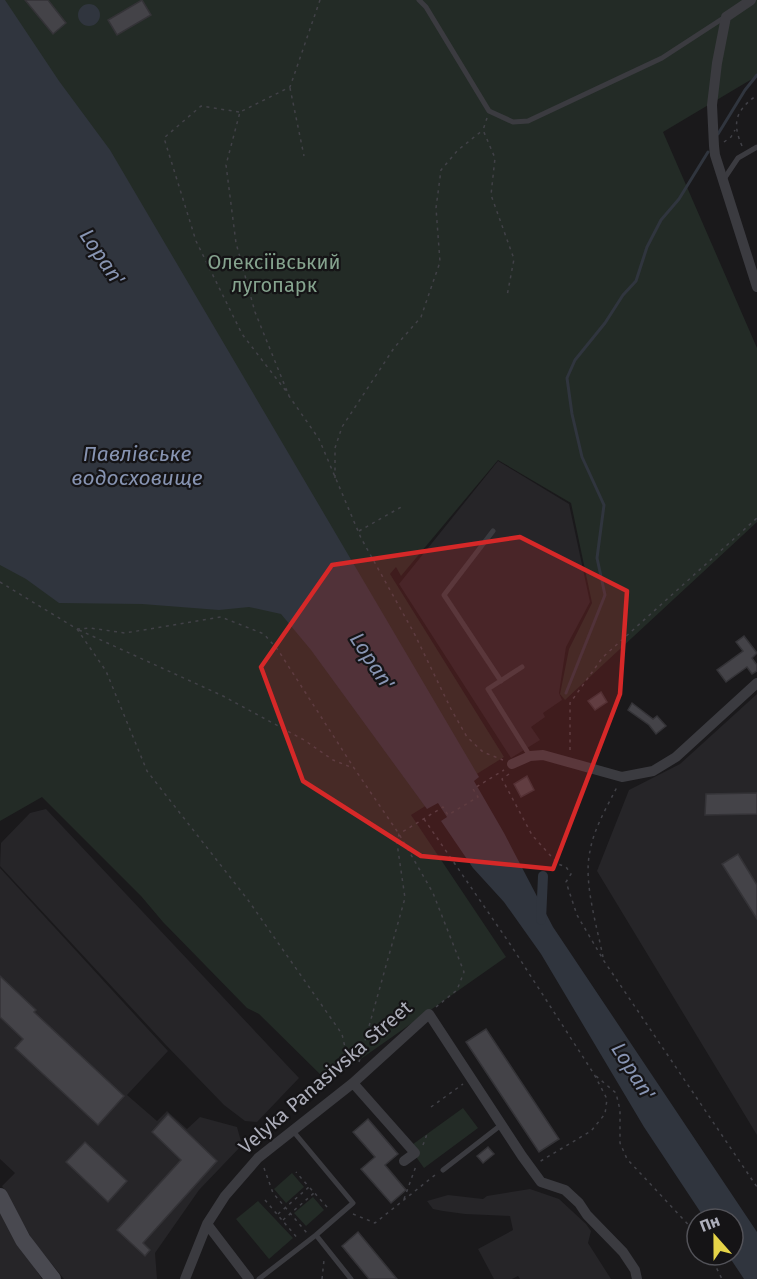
<svg xmlns="http://www.w3.org/2000/svg" width="757" height="1279" font-family="'Fira Sans',sans-serif">
  <rect width="100%" height="100%" fill="#1a191b"/>
  <path fill="#262528" d="M498 461 569 504 590 602 566 647 559 693 562 700 543 713 545 717 531 727 540 740 511 758 399 584Z
    M757 694V1135L597 871 629 790 680 764Z
    M46 809 299 1078 257 1122 245 1121 224 1105 165 1044 0 866 1 843 30 813Z
    M0 868 168 1051 127 1095 157 1121 167 1111 187 1129 200 1117 237 1127 242 1145 199 1190 155 1253 157 1279H64L33 1241 2 1186 15 1173 0 1159Z
    M530 1189 559 1199 586 1224 591 1231 588 1243 611 1279H520L518 1276 512 1279H494L478 1249 513 1230 510 1216 465 1214 443 1211 433 1209 427 1201 448 1195 483 1199 487 1196Z
    M0 1210 24 1252 42 1279H0Z"/>
  <path fill="#232b26" d="M0 0H757V76L663 132 757 348V522L565 700 560 694 569 649 592 603 571 503 498 460 401 576 396 567 390 574 504 757 411 815 506 957 328 1082 259 1014 247 1008 163 922 141 896 42 797 0 821Z
    M463 1108 478 1128 424 1168 409 1147Z
    M292 1173 304 1187 286 1203 274 1189Z
    M313 1197 324 1210 306 1226 294 1213Z
    M258 1201 293 1238 269 1259 236 1219Z"/>
  <path fill="#30353e" d="M0 0H5L59 81 110 150 479 777 474 781 504 833 553 927 757 1232V1279H744L728 1255H733V1219H705L644 1127 541 954 504 902 473 868 441 821 447 817 438 803 427 809 311 650 281 614 249 607 219 610 142 604 59 603 26 579 0 565Z
    M78 15a11 11 0 1 1 22 0a11 11 0 1 1-22 0Z"/>
  <g fill="none" stroke-linecap="round" stroke-linejoin="round">
    <path stroke="#30353e" stroke-width="3" d="M718 134 745 90 757 75
      M566 693 605 595 597 558 604 505 582 457 572 414 567 378 575 360 605 323 623 295 636 281 647 247 661 220 679 199 708 152"/>
    <path stroke="#30353e" stroke-width="10" d="M541 920 543 876"/>
  </g>
  <path fill="#444348" stroke="#343337" stroke-width="1.5" d="M25 0H48L66 23 53 34Z
    M142 0 151 15 117 35 108 20Z
    M744 636 757 653 752 658 757 665V671L752 674 747 667 726 682 717 670 743 651 736 642Z
    M601 692 607 702 595 710 588 701Z
    M632 703 653 719 657 716 666 726 656 734 649 725 628 710Z
    M527 776 534 790 521 797 514 784Z
    M757 793V814L705 815 706 794Z
    M738 854 757 885V919L722 864Z
    M0 976 36 1010 34 1012 124 1096 98 1125 15 1048 23 1039 0 1017Z
    M486 1029 559 1139 539 1152 466 1042Z
    M168 1114 217 1161 143 1243 150 1250 145 1256 117 1230 181 1160 152 1132Z
    M368 1119 398 1154 385 1165 406 1190 391 1203 361 1169 375 1157 353 1132Z
    M85 1142 127 1181 108 1202 66 1162Z
    M488 1147 494 1154 483 1163 477 1156Z
    M358 1232 397 1279H369L342 1246Z"/>
  <g fill="none" stroke-linecap="round" stroke-linejoin="round">
    <path stroke="#414147" stroke-width="1.5" stroke-dasharray="3 4.5" stroke-linecap="butt" d="M320 0 290 87 240 112 226 165 236 243 255 312 289 396 319 439 361 538 414 633 451 709 467 737 483 752 503 760
      M290 88 304 156
      M239 112 201 106 164 138 196 241 242 334 289 395
      M487 118 483 130 495 158 491 195 514 259 507 296
      M724 142 731 137 735 130
      M742 146C732 123 735 111 757 95
      M335 478V448L342 427 394 348 421 317 440 262 436 208 441 170 458 150 483 130
      M359 531 403 506
      M0 582 77 629 90 628 125 633 221 617 264 634 278 650 354 768 399 834 433 893 464 972 457 990 436 1007
      M77 629 106 671 147 771 248 900 342 1034 350 1070
      M79 630 223 696 304 740 333 760 353 768
      M570 750V703L603 657 757 518
      M509 774 502 779 532 835 558 864 566 867 571 874 566 882 577 915 604 961 757 1187
      M424 819 510 944 594 1074 607 1099 605 1114 591 1131 539 1162
      M603 957C597 926 583 882 590 851 594 828 607 807 617 787
      M359 1062 405 898 397 843 399 834 443 807 448 815 478 797 473 789 504 770
      M596 1076 616 1093 620 1110V1143L627 1159 697 1234
      M431 1107 463 1084
      M423 1145 427 1134
      M264 1168 273 1193 307 1233
      M310 1188 328 1208
      M404 1199 416 1166
      M265 1200 299 1240
      M278 1214 309 1187 296 1172
      M353 1214 375 1223 435 1175
      M283 1220 314 1193
      M710 1255 722 1279
      M322 1279 324 1260"/>
    <path stroke="#3b3b40" stroke-width="5" d="M419 0 426 7 489 111 513 122 528 121 662 58 725 17
      M724 179 738 158 757 147
      M493 531 444 595 501 681
      M522 667 488 689 530 756
      M443 1170 501 1125
      M316 1235 351 1279
      M259 1279 316 1235 353 1203 293 1131"/>
    <path stroke="#3b3b40" stroke-width="10" d="M751 0 726 17 717 63 712 105 714 146 715 155 757 287
      M512 764 530 756 543 755 622 777 653 771 676 757 757 683
      M353 1083 415 1153 404 1161
      M207 1224 249 1279
      M185 1279 207 1224 225 1196 258 1158 353 1083 429 1014 522 1156 541 1182 565 1190 579 1203 587 1215 623 1252 635 1270 637 1279"/>
    <path stroke="#494950" stroke-width="16" d="M0 1196 23 1240 53 1279"/>
  </g>
  <path fill="#d62828" fill-opacity="0.2" stroke="#d62828" stroke-width="4.5" stroke-linejoin="round" d="M520 537 627 591 620 694 553 869 421 856 303 781 261 667 332 565Z"/>
  <g text-anchor="middle" stroke-width="4.5" stroke-linejoin="round" paint-order="stroke">
    <g font-size="20" fill="#85a38e" stroke="#151416">
      <text x="274" y="269">Олексіївський<tspan x="274" dy="23">лугопарк</tspan></text>
    </g>
    <g font-size="20" fill="#adaeba" stroke="#151416">
      <text transform="translate(325 1077) rotate(-41)" y="7">Velyka Panasivska Street</text>
    </g>
    <g font-size="21" font-style="italic" fill="#8794b2" stroke="#151416">
      <text transform="translate(102 257) rotate(56)" y="7">Lopan'</text>
      <text x="137" y="461">Павлівське<tspan x="137" dy="24">водосховище</tspan></text>
      <text transform="translate(372 661) rotate(57)" y="7">Lopan'</text>
      <text transform="translate(633 1071) rotate(58)" y="7">Lopan'</text>
    </g>
  </g>
  <g transform="translate(715 1237) rotate(339)"><circle r="28" fill="#151416" stroke="#525258" stroke-width="1.5"/>
  <path d="M0-4.5L10 22L0 15L-10 22Z" fill="#e5d448"/>
  <text y="-9" font-size="16" font-weight="bold" text-anchor="middle" fill="#adaeba">Пн</text>
  </g>
</svg>
